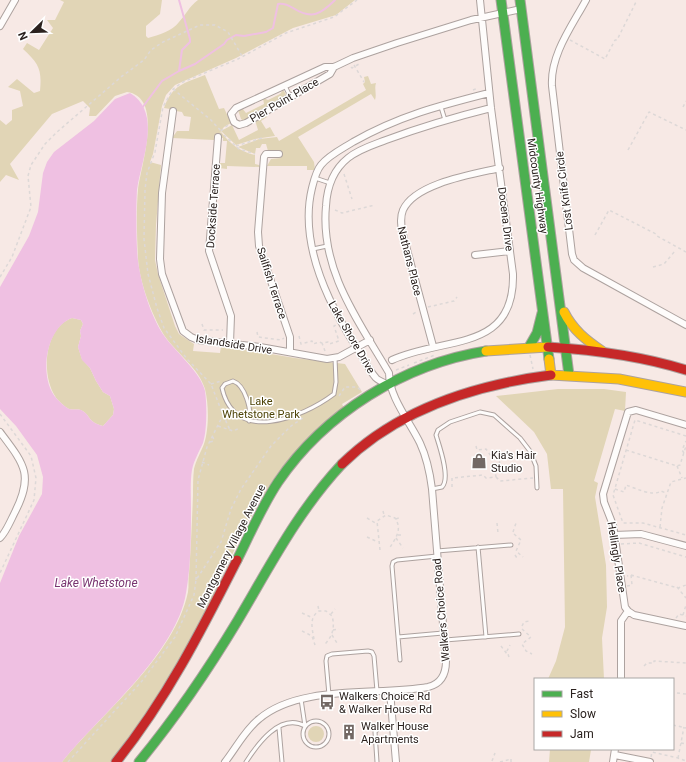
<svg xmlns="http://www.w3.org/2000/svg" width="686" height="762" font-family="Roboto,sans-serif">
  <rect width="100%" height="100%" fill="#f7e9e5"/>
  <path fill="#e1d5b6" d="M60 0H162L160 14 146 26V36L148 38C159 35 172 31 179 22 187 13 188 8 198 0H355L336 15 293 28 236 58 175 85 166 95 162 106 153 154 150 162 161 165 156 225 155 260 158 274 175 326 179 334 194 344 193 351 220 353 221 346 295 358 345 364 362 392 342 404 344 408C316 430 288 456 269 486 240 531 221 583 196 630 172 677 144 722 110 762H62C102 713 175 656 188 592 189 586 188 580 189 574 191 547 192 521 193 495 193 487 193 477 194 469 196 460 201 452 204 444 209 429 209 405 205 389 199 368 176 353 164 335 152 315 139 281 138 258 137 236 136 212 138 190 140 168 165 97 127 92L115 96 96 116H89L90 108 83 101 52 114 10 164 19 180 6 175 0 182V120L6 125 12 120V110L23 106 20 91 8 87 17 79 34 93 40 91C42 69 39 64 23 49L27 43 39 50 53 28 47 20H55L64 2Z
    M205 75 219 109 224 108 231 123 224 127 219 134 221 132C230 144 241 152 255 155V164L259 165 260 167 227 166V169L219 168V163H225L227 141H223V138L215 137 214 140 172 138 177 131H189L191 117 184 116 182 112 176 111V110L164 108C173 84 183 84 205 75Z
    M368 76 371 84 376 83C374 89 377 94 375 100L371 94 298 137 314 162 315 170H307V166H267L271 159 281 158V153L268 151 266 144H262L260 148H256L255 154 238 147 259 139 277 137 279 141 366 90 363 84 365 82 364 77Z
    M283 90 286 94 285 96 244 121 241 119 238 110 242 108 246 113 264 104 263 98 268 100 280 94Z
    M265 114 267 117 261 121 266 129 270 127 275 136 255 139 236 145 221 131 232 125 239 140 258 130 255 120Z
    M72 318 81 320 83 324 80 331 81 336 78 347 82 359 90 368 96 381 103 392 110 396 114 409 113 415 103 426C87 422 91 415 81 410 78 409 73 410 69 409 65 407 57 400 55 396 41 374 44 328 72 318Z
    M558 389H604L626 392 625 411 615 409 594 481 598 483 595 497 606 565 607 607 602 638 604 679H548L556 661 565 627 563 489H551L547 454 534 432 496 396Z
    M308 734a8 8 0 1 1 16 0a8 8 0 1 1-16 0Z
    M550 749H591V750L589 762H549Z"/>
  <path fill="#efc0e2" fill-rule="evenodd" d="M130 93C163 113 141 160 137 190 136 207 136 244 138 261 141 284 151 318 165 337 176 352 201 373 205 391 207 404 207 431 203 443 199 452 194 460 192 470 190 482 191 496 191 508 191 536 191 565 186 593 176 654 99 716 62 762H0V583L19 536 42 494 43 477 37 455 16 426 0 409V287L29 236 38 212 43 173 47 162 54 152 94 121 115 99ZM72 318 81 320 83 324 80 331 81 336 78 347 82 360 90 368 96 381 103 392 110 396 114 409 113 415 103 426C87 422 91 415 81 410 78 409 72 410 69 409 65 407 60 402 57 399 38 379 45 328 72 318Z"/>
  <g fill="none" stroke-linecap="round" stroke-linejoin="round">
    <path stroke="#efc0e2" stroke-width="2" d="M179 0 190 39V42L182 50 179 71
      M142 108 162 81 179 71 195 64 224 44 227 40 236 35 244 36 266 32 273 28 278 4C284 3 288 5 293 8 312 20 321 14 335 0"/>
    <g stroke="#ada29f" stroke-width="5">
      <path id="lane" d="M285 86 290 96
        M441 107 445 120
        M315 178 330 183
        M313 249 327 246
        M249 421C252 410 245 385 233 381L225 384 222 388C235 445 302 418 334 394L336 382 335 358
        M432 489 442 487C451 478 439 445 436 435L438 430 450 422 480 412 494 415 520 438 530 451 536 466 537 488
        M478 547 486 637
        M437 551 511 545
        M437 556 397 560 393 562 392 566 398 637 443 633
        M398 637 400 660
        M445 640 519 634
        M329 695 326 661 327 656 332 654 368 651 372 652 374 656 377 691
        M301 699 305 726
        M303 734a13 13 0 1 1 26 0a13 13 0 1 1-26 0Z
        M279 728 282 762
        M246 762C257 745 280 712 305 726
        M377 762 375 732 379 728 393 727"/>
    </g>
    <g stroke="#ada29f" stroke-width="8">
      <path id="street" d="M586 0C572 26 550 55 552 86L572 254 574 260 583 268 686 325
        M0 26 15 0
        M334 67 330 74 246 123 239 125 234 122 231 114 236 108 325 67H334L353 58 397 43 471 20 521 9
        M173 111 162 193 160 259 162 274 183 331 191 337 198 340 260 347 327 359 339 357 370 340
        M218 137 209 251 231 316 230 343
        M279 154H266L264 157 258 232 259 246 290 337V352
        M475 255 510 251
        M433 346 402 231C401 224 400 217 403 210 415 183 474 174 500 168
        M392 360C444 336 515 353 513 274L491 108 480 0
        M389 385C385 383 379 381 376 378 368 369 362 355 355 345 327 301 299 241 312 188 314 180 316 171 321 165 329 155 342 149 353 142 399 116 438 106 489 93
        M686 425 636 410 628 412 603 494 604 502 613 525 625 607 628 611 634 615 686 626
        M0 432C25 465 34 475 14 514 10 522 6 532 0 538
        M614 535 641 534 686 546
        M621 679V621L628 611
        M390 691 396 762
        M615 755 650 762
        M225 762C236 748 245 730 259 719 300 684 377 696 428 687 441 684 446 674 446 661L432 489C430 473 427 458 420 443 410 422 389 397 389 373 358 320 320 270 326 206 327 188 333 170 348 158 359 149 373 145 386 140 421 127 455 117 491 108
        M613 762 615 749"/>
    </g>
    <g stroke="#ada29f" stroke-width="11">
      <path id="fast" d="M501 0 549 359
        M520 0 569 375
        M529 347 537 333 542 313
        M237 560C250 534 262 506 278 482 325 413 404 364 486 351
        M139 762C176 717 208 670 238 620 270 566 298 511 342 464"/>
    </g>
    <g stroke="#ada29f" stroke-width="11">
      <path id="slow" d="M564 312C573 330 586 340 602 351
        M486 351 548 347
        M549 359 551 375 619 379 686 392"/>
    </g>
    <g stroke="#ada29f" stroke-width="11">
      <path id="jam" d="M548 347C595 350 641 356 686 370
        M342 464C398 409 474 385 551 375
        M116 762C166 700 201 631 237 560"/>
    </g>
    <path stroke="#ddd8d7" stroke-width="1.5" stroke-dasharray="3 3" stroke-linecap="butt" d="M570 40 605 59 615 40H617L637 0
      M354 65 364 82
      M351 67 352 68 359 64
      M173 89 211 120 221 131
      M473 90 478 88
      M683 107 686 101
      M221 131 229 124
      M224 135 239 149 255 154
      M236 146 262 138
      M628 150 649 112 686 130
      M344 174 352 199
      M335 210 342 213 375 205
      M595 235 609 210 656 234 657 236 686 252
      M653 267 664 264 675 251
      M0 277 12 257 31 207 28 176 31 165 45 144 57 132 121 77 144 60 151 50 163 42 200 25H215L228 32 242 56
      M428 307 454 301 457 297
      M413 314 418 311
      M202 324 204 330H223
      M257 332 258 337 281 340 284 338
      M299 336 301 344 312 341 313 344 319 342 322 343
      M325 351 322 343 328 342 329 344 339 341 334 326 336 325
      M530 355 533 369
      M414 363 435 355
      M396 370 409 365
      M211 384 221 381
      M339 396 345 387H357L362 391
      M0 414 31 456 36 478 34 500 0 573
      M223 415 230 430
      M218 426 233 431 240 428
      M686 436 635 420 613 495 623 523H643L686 535
      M210 442 214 441 213 437
      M476 446 477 450 486 449 491 456 499 455 500 468 503 472
      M626 450 677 466 680 465 686 446
      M684 453 682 450 686 441
      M202 462 209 465
      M677 466 682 478
      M496 477 500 481 533 478
      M452 487V478L483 475 486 478 496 477 493 456
      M615 489 624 492 626 485C635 488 653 497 661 491L666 493
      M383 511 384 515
      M367 518 377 524
      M396 519 401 517
      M497 523 498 533
      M660 527 662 508 671 482 686 478
      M513 532 516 523
      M514 534 521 540 516 551 523 557
      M398 535H404
      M367 537 378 542
      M396 538 403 548
      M621 544 639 543 686 557
      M380 550 377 521 386 515 395 518C403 530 395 539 389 549
      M515 555 517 558
      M631 575 678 588 686 585
      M196 580 198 480 207 447 223 415 211 384 187 359 164 328 157 308 148 274 144 239 145 190 147 173 155 152 163 107 173 89 183 82 238 59 286 33 334 17 357 0
      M627 586 632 585 631 575 627 576
      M677 587 686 598
      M318 606 319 611
      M302 613 313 618
      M331 614 335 609
      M683 615 686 605
      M676 618 679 614 686 616
      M522 626 524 622 529 621
      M522 629 531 637
      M333 630 339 629
      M302 631 312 636 315 645
      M332 635 337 643
      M531 637 522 644 526 651 532 654
      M314 639C312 628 309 617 319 611H326L332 616C335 626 333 636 325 644
      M501 646 507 654
      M509 657 507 651 510 645
      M644 666 647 663H654V661L686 663
      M677 693 686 694
      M673 725 686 728
      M681 743 686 744
      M651 757 652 752 678 758 686 761
      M678 758 684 727
      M492 761 495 753
      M68 762 142 681 175 637 194 595 196 580 221 542 231 509 241 489 271 446 291 426 303 418
      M500 762 511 759
      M511 762V757"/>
    <use href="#lane" stroke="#fefcfb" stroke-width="3"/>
    <use href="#street" stroke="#fefcfb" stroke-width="6"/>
    <use href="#fast" stroke="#4caf50" stroke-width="9"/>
    <use href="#slow" stroke="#ffc107" stroke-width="9"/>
    <use href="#jam" stroke="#c62828" stroke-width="9"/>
  </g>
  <defs>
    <g id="shop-bare" transform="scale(1.2)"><path d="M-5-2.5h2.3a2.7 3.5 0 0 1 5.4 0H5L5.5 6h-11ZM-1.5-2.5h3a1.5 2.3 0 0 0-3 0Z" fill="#726864" stroke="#fff" stroke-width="2.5" paint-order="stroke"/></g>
    <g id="bus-bare" transform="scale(1.2)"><path d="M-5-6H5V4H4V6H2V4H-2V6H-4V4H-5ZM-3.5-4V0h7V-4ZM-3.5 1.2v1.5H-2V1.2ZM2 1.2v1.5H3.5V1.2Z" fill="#726864" stroke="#fff" stroke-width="2.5" paint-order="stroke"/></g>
    <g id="building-bare" transform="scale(1.2)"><path d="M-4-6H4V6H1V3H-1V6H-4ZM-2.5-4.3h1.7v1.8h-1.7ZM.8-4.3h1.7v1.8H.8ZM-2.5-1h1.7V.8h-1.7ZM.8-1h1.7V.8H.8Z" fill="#726864" stroke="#fff" stroke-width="2.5" paint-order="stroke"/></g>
  </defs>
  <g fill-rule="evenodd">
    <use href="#shop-bare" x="479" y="461"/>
    <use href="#bus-bare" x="327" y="702"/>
    <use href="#building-bare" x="349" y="732"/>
  </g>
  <g text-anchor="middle" stroke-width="3" stroke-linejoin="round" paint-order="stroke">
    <g font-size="11" fill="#2b221f" stroke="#fff">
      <text transform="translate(284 100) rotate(-30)" y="4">Pier Point Place</text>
      <text transform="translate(538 186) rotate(82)" y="4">Midcounty Highway</text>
      <text transform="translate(564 191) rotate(-97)" y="4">Lost Knife Circle</text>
      <text transform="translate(213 206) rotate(-86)" y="4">Dockside Terrace</text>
      <text transform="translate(506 219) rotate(83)" y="4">Docena Drive</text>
      <text transform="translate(410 261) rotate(76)" y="4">Nathans Place</text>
      <text transform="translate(272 283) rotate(72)" y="4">Sailfish Terrace</text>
      <text transform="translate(352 337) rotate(60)" y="4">Lake Shore Drive</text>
      <text transform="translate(234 344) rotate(9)" y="4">Islandside Drive</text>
      <text transform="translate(231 546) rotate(-63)" y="4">Montgomery Village Avenue</text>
      <text transform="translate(617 557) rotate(81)" y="4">Hellingly Place</text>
      <text transform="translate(441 610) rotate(-95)" y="4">Walkers Choice Road</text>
    </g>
    <g font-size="11" fill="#4e4408" stroke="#fff">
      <text x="261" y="405">Lake<tspan x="261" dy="13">Whetstone Park</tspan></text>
    </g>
    <g font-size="11" fill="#2b221f" stroke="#fff" text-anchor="start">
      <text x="491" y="459">Kia's Hair<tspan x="491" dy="13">Studio</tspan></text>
      <text x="339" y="700">Walkers Choice Rd<tspan x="339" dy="13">&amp; Walker House Rd</tspan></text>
      <text x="361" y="730">Walker House<tspan x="361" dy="13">Apartments</tspan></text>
    </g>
    <g font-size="12" font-style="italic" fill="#783370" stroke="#fff">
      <text x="96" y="587">Lake Whetstone</text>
    </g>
  </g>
  <rect x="534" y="678" width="140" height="72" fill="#ffffff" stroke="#aaa7a5"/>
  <rect x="542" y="691" width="20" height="6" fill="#4caf50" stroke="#aaa7a5"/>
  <text x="570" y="698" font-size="12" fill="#2b221f">Fast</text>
  <rect x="542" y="711" width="20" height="6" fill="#ffc107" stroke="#aaa7a5"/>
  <text x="570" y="718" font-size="12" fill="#2b221f">Slow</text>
  <rect x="542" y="731" width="20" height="6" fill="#c62828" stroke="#aaa7a5"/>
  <text x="570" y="738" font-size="12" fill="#2b221f">Jam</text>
  <g transform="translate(32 32) rotate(247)" stroke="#ffffff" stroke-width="3" paint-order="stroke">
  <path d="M0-3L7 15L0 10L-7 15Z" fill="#2b221f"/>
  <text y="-6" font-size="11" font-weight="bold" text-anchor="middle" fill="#2b221f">N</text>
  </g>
</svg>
